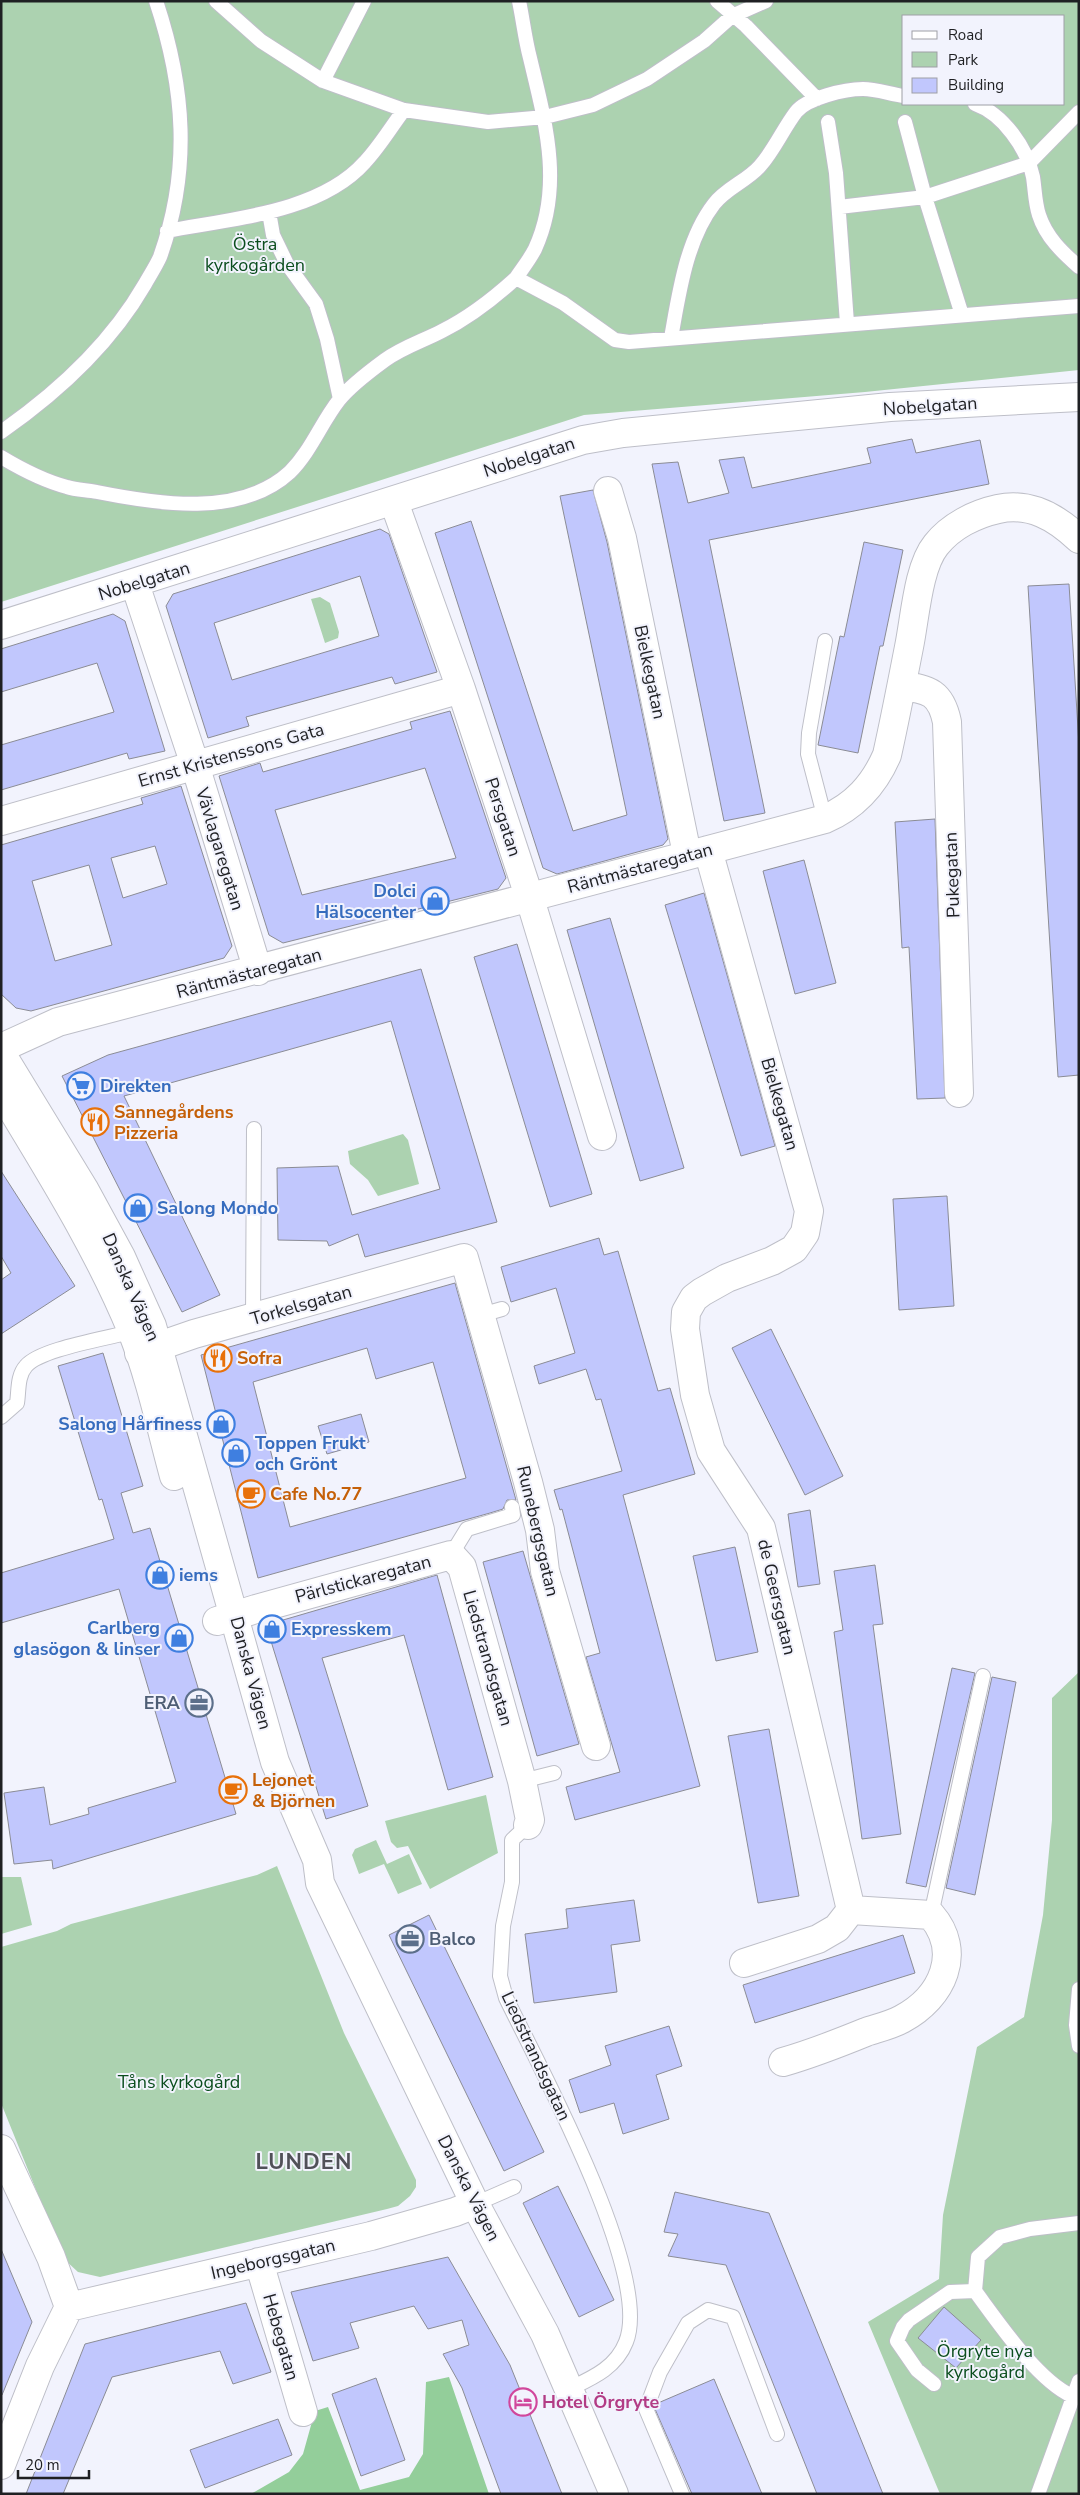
<svg xmlns="http://www.w3.org/2000/svg" width="1080" height="2495" font-family="'Nunito Sans',sans-serif">
  <rect width="100%" height="100%" fill="#f2f3fd"/>
  <path fill="#acd2b0" fill-rule="evenodd" d="M1 1H1079V370L865 392 584 415 1 602ZM904 16H1064V104H904Z
    M320 597 330 603 339 632 338 638 325 643 311 599Z
    M403 1134 408 1140 419 1184 378 1196 368 1180 350 1164 348 1151Z
    M1079 1672V2494H940L868 2322 939 2279 943 2215 977 2047 1024 2017 1043 1915 1052 1820V1698Z
    M486 1795 498 1853 430 1889 408 1846 397 1848 391 1842 385 1821Z
    M376 1840 387 1864 409 1854 422 1884 398 1894 384 1864 359 1874 352 1855 355 1849Z
    M277 1866 344 2033 416 2180V2187L410 2196 398 2206 387 2209 100 2277 78 2272 64 2259 1 2103V1947L57 1931 71 1924 257 1875Z
    M1 1877H21L32 1925 1 1934Z"/>
  <path fill="#93ce9a" d="M449 2377 489 2494H251L289 2472 303 2454 315 2411 328 2407 360 2490 409 2477 423 2454 426 2382Z"/>
  <path fill="#c1c7fd" stroke="#8b8c95" fill-rule="evenodd" d="M912 439 916 453 980 440 989 484 709 540 765 813 724 821 652 464 678 462 688 503 729 493 719 460 744 457 752 488 871 463 867 448Z
    M593 490 607 542 668 839 663 845 557 874 543 868 435 533 471 521 573 831 627 815 560 496Z
    M380 529 389 534 437 672 395 684 392 677 246 717 249 726 208 738 166 606 173 594ZM360 576 379 636 232 680 214 623Z
    M864 542 903 550 883 646H880L858 753 818 745 840 636 844 637Z
    M1069 584 1079 745V1075L1058 1077 1028 586Z
    M113 614 125 621 165 751 129 759 127 753 1 790V745L114 712 97 663 1 692V649Z
    M450 711 506 878 498 889 283 943 269 935 219 776 260 763 263 772 412 729 410 722ZM425 768 456 858 302 895 275 810Z
    M181 786 232 946 224 958 31 1011 16 1008 1 994V845L143 804 141 798ZM155 846 167 884 123 898 111 858ZM89 865 112 945 55 961 32 881Z
    M935 819 945 1098 917 1099 909 947 902 948 895 822Z
    M804 860 836 983 795 994 763 871Z
    M704 893 775 1146 741 1156 665 905Z
    M610 918 684 1168 640 1181 567 930Z
    M517 944 592 1194 550 1207 474 957Z
    M421 969 497 1222 365 1257 358 1234 329 1246 327 1241 278 1240 277 1168 338 1166 352 1215 440 1189 391 1021 124 1096 220 1295 182 1312 62 1076 108 1055Z
    M1 1171 75 1286 1 1334V1280L11 1273 1 1256Z
    M947 1196 954 1306 899 1310 893 1199Z
    M599 1238 604 1255 618 1251 658 1391 670 1388 695 1474 623 1495 700 1786 575 1820 566 1787 620 1772 586 1657 600 1653 562 1509 560 1510 554 1490 622 1471 601 1399 596 1400 586 1369 539 1384 534 1366 575 1353 556 1288 511 1302 501 1267Z
    M455 1283 516 1500H507L503 1509 490 1513 258 1578 201 1355ZM367 1348 376 1379 433 1362 466 1478 290 1527 253 1382Z
    M771 1329 843 1476 805 1495 732 1348Z
    M103 1353 143 1486 121 1493 133 1533 150 1528 236 1814 53 1869 52 1860 14 1864 4 1793 44 1787 50 1825 89 1814 88 1808 176 1782 119 1589 1 1623V1573L114 1539 102 1499 99 1500 58 1366Z
    M361 1414 369 1442 327 1454 318 1426Z
    M810 1510 820 1584 798 1587 788 1514Z
    M735 1547 758 1652 716 1661 693 1556Z
    M523 1551 579 1744 537 1756 483 1562Z
    M875 1565 883 1624 873 1625 901 1834 862 1839 834 1632 843 1630 834 1571Z
    M437 1575 493 1777 448 1790 404 1635 322 1658 368 1806 326 1819 266 1625Z
    M952 1668 975 1673 926 1887 906 1883Z
    M992 1677 1016 1682 975 1895 946 1888Z
    M769 1729 799 1896 758 1903 728 1736Z
    M634 1900 640 1941 611 1945 617 1992 534 2003 525 1934 568 1928 566 1909Z
    M429 1915 544 2152 504 2171 389 1935Z
    M903 1935 915 1973 755 2023 743 1985Z
    M669 2026 682 2066 656 2075 669 2119 623 2134 614 2103 580 2113 569 2080 611 2065 605 2046Z
    M558 2186 614 2300 579 2317 523 2203Z
    M675 2192 769 2213 883 2494H817L726 2265 668 2256 678 2234 664 2232Z
    M1 2249 32 2322 2 2395H1Z
    M448 2257 510 2365 562 2494H501L462 2388 443 2354 469 2345 462 2320 428 2329 414 2306 350 2323 359 2348 313 2361 291 2292Z
    M246 2303 271 2372 233 2384 220 2351 112 2377 63 2494H26L85 2344Z
    M944 2307 981 2340 956 2368 918 2338Z
    M376 2378 405 2460 361 2476 332 2394Z
    M714 2379 762 2494H692L655 2409 658 2403Z
    M278 2419 292 2455 205 2488 190 2450Z"/>
  <g fill="none" stroke-linecap="round" stroke-linejoin="round">
    <g stroke="#bebfc8" stroke-width="16">
      <path id="lane" d="M216 1 261 41 323 81 404 110 488 122 545 117 593 105 647 79 704 41 732 16 766 1
        M717 1 746 26 817 99
        M323 81 364 1
        M975 104C1003 114 1027 148 1033 177 1035 190 1035 203 1039 215 1046 237 1062 252 1079 267
        M828 122 836 173 847 323
        M905 122 925 197 962 315
        M839 207 925 197 1029 163 1079 112
        M269 212 273 235 287 264 316 304 327 339 340 399
        M167 231C229 219 320 213 365 162 380 146 391 127 404 110
        M516 278C522 269 530 259 535 249 564 186 545 121 530 58 525 39 523 20 519 1
        M671 338C679 294 686 240 714 204 726 188 747 181 760 166 775 149 783 129 796 112 807 98 845 89 863 89 876 89 890 94 904 96
        M1 432C57 393 111 343 145 284 150 275 156 266 160 257 191 170 185 88 156 1
        M1 457C21 469 44 481 67 487 76 490 87 490 97 492 157 504 240 518 290 472 311 451 321 423 339 400 350 386 370 371 385 360 403 347 423 341 442 331 470 317 493 299 516 278L563 303 615 340 629 342 1079 306
        M825 819 808 754 809 733 825 641
        M481 1315 502 1309
        M253 1318 254 1129
        M1 1417 17 1403C19 1391 17 1376 26 1366 41 1348 112 1338 137 1330
        M451 1555 467 1529 513 1515 512 1507
        M522 1781 554 1773
        M528 1825 512 1840V1882L503 1926 501 1960 500 1976 506 1998C539 2066 653 2275 626 2342 616 2368 592 2378 569 2389
        M931 1915 983 1676
        M1079 1989 1076 2025 1079 2046
        M475 2204 514 2187
        M934 2384 917 2370 897 2341 903 2327 909 2320 950 2292 975 2291
        M1072 2396C1037 2380 998 2322 975 2291L978 2257 1000 2237 1030 2229 1079 2223
        M682 2494 646 2409 660 2372 688 2323 708 2310 733 2317 777 2434
        M1038 2494 1079 2381"/>
    </g>
    <g stroke="#bebfc8" stroke-width="30">
      <path id="street" d="M608 491 622 538 687 854
        M394 502 461 689 530 899 602 1136
        M135 584 195 765 258 971
        M1 625 583 440 623 433 890 407 1079 397
        M902 686C929 689 941 693 947 722L959 1093
        M1 821 461 689
        M708 850 809 1211 805 1233 794 1249 772 1261 727 1278 702 1292 694 1298 686 1312 685 1329 695 1395 711 1451 761 1528 851 1910 931 1915C963 1952 943 1997 902 2019 891 2025 878 2028 866 2032 839 2043 811 2054 783 2062
        M1 1048 58 1022 825 819C855 806 874 785 887 755 895 719 902 683 909 647 915 618 918 567 936 545 951 526 975 514 998 509 1030 502 1056 517 1079 539
        M139 1353 194 1334 464 1258 528 1482 540 1530 545 1571 596 1746
        M217 1621 256 1609 451 1555 462 1567 522 1781 530 1820 528 1825
        M744 1963 818 1939 837 1928 851 1910
        M1 2149 51 2257 69 2307 40 2366 1 2465
        M259 2262 303 2412
        M69 2307 371 2236 455 2212 475 2204"/>
    </g>
    <g stroke="#bebfc8" stroke-width="30">
      <path id="secondary" d="M1 1053 84 1189 121 1257 152 1326 275 1762 317 1860 320 1883 475 2204 545 2334 614 2494
        M1 1091C48 1169 97 1246 132 1331 150 1377 161 1428 174 1476"/>
    </g>
    <use href="#lane" stroke="#fff" stroke-width="14"/>
    <use href="#street" stroke="#fff" stroke-width="28"/>
    <use href="#secondary" stroke="#fff" stroke-width="28"/>
  </g>
  <defs>
    <g id="shop-ring" transform="scale(1.4375)"><circle r="9.5" fill="#f2f3fd" stroke="#3f7fe0" stroke-width="1.5"/><path d="M-5-2.5h2.3a2.7 3.5 0 0 1 5.4 0H5L5.5 6h-11ZM-1.5-2.5h3a1.5 2.3 0 0 0-3 0Z" fill="#3f7fe0"/></g>
    <g id="supermarket-ring" transform="scale(1.4375)"><circle r="9.5" fill="#f2f3fd" stroke="#3f7fe0" stroke-width="1.5"/><path d="M-6-5.5h2.5l.6 2H6L4.5 2H-2.5L-4.4-4H-6ZM-1.5 3.2a1.3 1.3 0 1 0 .1 0ZM3 3.2a1.3 1.3 0 1 0 .1 0Z" fill="#3f7fe0"/></g>
    <g id="restaurant-ring" transform="scale(1.4375)"><circle r="9.5" fill="#f2f3fd" stroke="#e8710a" stroke-width="1.5"/><path d="M-5-6h1v4h1v-4h1v4h1v-4h1v5L-1.5 .5V6h-2V.5L-5-1ZM5-6V6H3V1.5H1.5Q1.5-4 5-6Z" fill="#e8710a"/></g>
    <g id="cafe-ring" transform="scale(1.4375)"><circle r="9.5" fill="#f2f3fd" stroke="#e8710a" stroke-width="1.5"/><path d="M-5.5-4.5H6V0H3Q3 3.5 0 3.5H-2.5Q-5.5 3.5-5.5 0ZM3-3.2v2h1.7v-2ZM-6 4.5H4V6H-6Z" fill="#e8710a"/></g>
    <g id="office-ring" transform="scale(1.4375)"><circle r="9.5" fill="#f2f3fd" stroke="#5c6f8a" stroke-width="1.5"/><path d="M-6-3h4V-5.5h4V-3h4V5H-6ZM-1-4.5V-3h2v-1.5ZM-6 0V1H6V0Z" fill="#5c6f8a"/></g>
    <g id="hotel-ring" transform="scale(1.4375)"><circle r="9.5" fill="#f2f3fd" stroke="#d1479c" stroke-width="1.5"/><path d="M-6-4.5h1.5V1H6V5H4.5V3h-9V5H-6ZM-4 0a1.8 1.8 0 1 1 3.6 0ZM.5 0V-2.5h3Q6-2.5 6 0Z" fill="#d1479c"/></g>
  </defs>
  <g fill-rule="evenodd">
    <use href="#shop-ring" x="435" y="901"/>
    <use href="#supermarket-ring" x="81" y="1086"/>
    <use href="#restaurant-ring" x="95" y="1122"/>
    <use href="#shop-ring" x="138" y="1208"/>
    <use href="#restaurant-ring" x="218" y="1358"/>
    <use href="#shop-ring" x="221" y="1424"/>
    <use href="#shop-ring" x="236" y="1453"/>
    <use href="#cafe-ring" x="251" y="1494"/>
    <use href="#shop-ring" x="160" y="1575"/>
    <use href="#shop-ring" x="272" y="1629"/>
    <use href="#shop-ring" x="179" y="1638"/>
    <use href="#office-ring" x="199" y="1703"/>
    <use href="#cafe-ring" x="233" y="1790"/>
    <use href="#office-ring" x="410" y="1939"/>
    <use href="#hotel-ring" x="523" y="2402"/>
  </g>
  <g text-anchor="middle" stroke-width="4" stroke-linejoin="round" paint-order="stroke">
    <g font-size="18" fill="#0b4e1e" stroke="#f2f3fd">
      <text x="255" y="250">Östra<tspan x="255" dy="21">kyrkogården</tspan></text>
      <text x="179" y="2088">Tåns kyrkogård</text>
      <text x="985" y="2357">Örgryte nya<tspan x="985" dy="21">kyrkogård</tspan></text>
    </g>
    <g font-size="18" fill="#1f2023" stroke="#f2f3fd">
      <text transform="translate(930 406) rotate(-4)" y="6">Nobelgatan</text>
      <text transform="translate(529 457) rotate(-18)" y="6">Nobelgatan</text>
      <text transform="translate(144 581) rotate(-17)" y="6">Nobelgatan</text>
      <text transform="translate(650 672) rotate(78)" y="6">Bielkegatan</text>
      <text transform="translate(231 755) rotate(-16)" y="6">Ernst Kristenssons Gata</text>
      <text transform="translate(503 817) rotate(72)" y="6">Persgatan</text>
      <text transform="translate(220 849) rotate(73)" y="6">Vävlagaregatan</text>
      <text transform="translate(640 868) rotate(-15)" y="6">Räntmästaregatan</text>
      <text transform="translate(952 875) rotate(-92)" y="6">Pukegatan</text>
      <text transform="translate(249 973) rotate(-15)" y="6">Räntmästaregatan</text>
      <text transform="translate(780 1104) rotate(74)" y="6">Bielkegatan</text>
      <text transform="translate(131 1287) rotate(66)" y="6">Danska Vägen</text>
      <text transform="translate(301 1305) rotate(-16)" y="6">Torkelsgatan</text>
      <text transform="translate(538 1531) rotate(77)" y="6">Runebergsgatan</text>
      <text transform="translate(363 1579) rotate(-15)" y="6">Pärlstickaregatan</text>
      <text transform="translate(777 1597) rotate(77)" y="6">de Geersgatan</text>
      <text transform="translate(488 1658) rotate(74)" y="6">Liedstrandsgatan</text>
      <text transform="translate(251 1673) rotate(75)" y="6">Danska Vägen</text>
      <text transform="translate(536 2056) rotate(65)" y="6">Liedstrandsgatan</text>
      <text transform="translate(469 2188) rotate(63)" y="6">Danska Vägen</text>
      <text transform="translate(273 2259) rotate(-13)" y="6">Ingeborgsgatan</text>
      <text transform="translate(281 2337) rotate(74)" y="6">Hebegatan</text>
    </g>
    <g font-size="18" font-weight="bold" fill="#366cbe" stroke="#f2f3fd" text-anchor="start">
      <text x="416" y="897" text-anchor="end">Dolci<tspan x="416" dy="21">Hälsocenter</tspan></text>
      <text x="100" y="1092">Direkten</text>
      <text x="157" y="1214">Salong Mondo</text>
      <text x="202" y="1430" text-anchor="end">Salong Hårfiness</text>
      <text x="255" y="1449">Toppen Frukt<tspan x="255" dy="21">och Grönt</tspan></text>
      <text x="179" y="1581">iems</text>
      <text x="160" y="1634" text-anchor="end">Carlberg<tspan x="160" dy="21">glasögon &amp; linser</tspan></text>
      <text x="291" y="1635">Expresskem</text>
    </g>
    <g font-size="18" font-weight="bold" fill="#c56008" stroke="#f2f3fd" text-anchor="start">
      <text x="114" y="1118">Sannegårdens<tspan x="114" dy="21">Pizzeria</tspan></text>
      <text x="237" y="1364">Sofra</text>
      <text x="270" y="1500">Cafe No.77</text>
      <text x="252" y="1786">Lejonet<tspan x="252" dy="21">&amp; Björnen</tspan></text>
    </g>
    <g font-size="18" font-weight="bold" fill="#4e5e75" stroke="#f2f3fd" text-anchor="end">
      <text x="180" y="1709">ERA</text>
      <text x="429" y="1945" text-anchor="start">Balco</text>
    </g>
    <g font-size="18" font-weight="bold" fill="#b23c85" stroke="#f2f3fd" text-anchor="start">
      <text x="542" y="2408">Hotel Örgryte</text>
    </g>
    <g font-size="22" font-weight="bold" letter-spacing="1" fill="#505158" stroke="#f2f3fd">
      <text x="304" y="2169">LUNDEN</text>
    </g>
  </g>
  <rect width="1080" height="2495" fill="none" stroke="#1f2023" stroke-width="5"/>
  <rect x="902" y="15" width="162" height="90" fill="#f2f3fd" stroke="#9e9fa6"/>
  <rect x="912" y="31" width="25" height="8" fill="#ffffff" stroke="#9e9fa6"/>
  <text x="948" y="40" font-size="15" fill="#1f2023">Road</text>
  <rect x="912" y="52" width="25" height="15" fill="#acd2b0" stroke="#9e9fa6"/>
  <text x="948" y="65" font-size="15" fill="#1f2023">Park</text>
  <rect x="912" y="78" width="25" height="15" fill="#c1c7fd" stroke="#9e9fa6"/>
  <text x="948" y="90" font-size="15" fill="#1f2023">Building</text>
  <path d="M18 2470v8h71v-8" fill="none" stroke="#1f2023" stroke-width="2.5"/>
  <text x="25" y="2470" font-size="15" fill="#1f2023" stroke="#f2f3fd" stroke-width="4" paint-order="stroke">20 m</text>
</svg>
